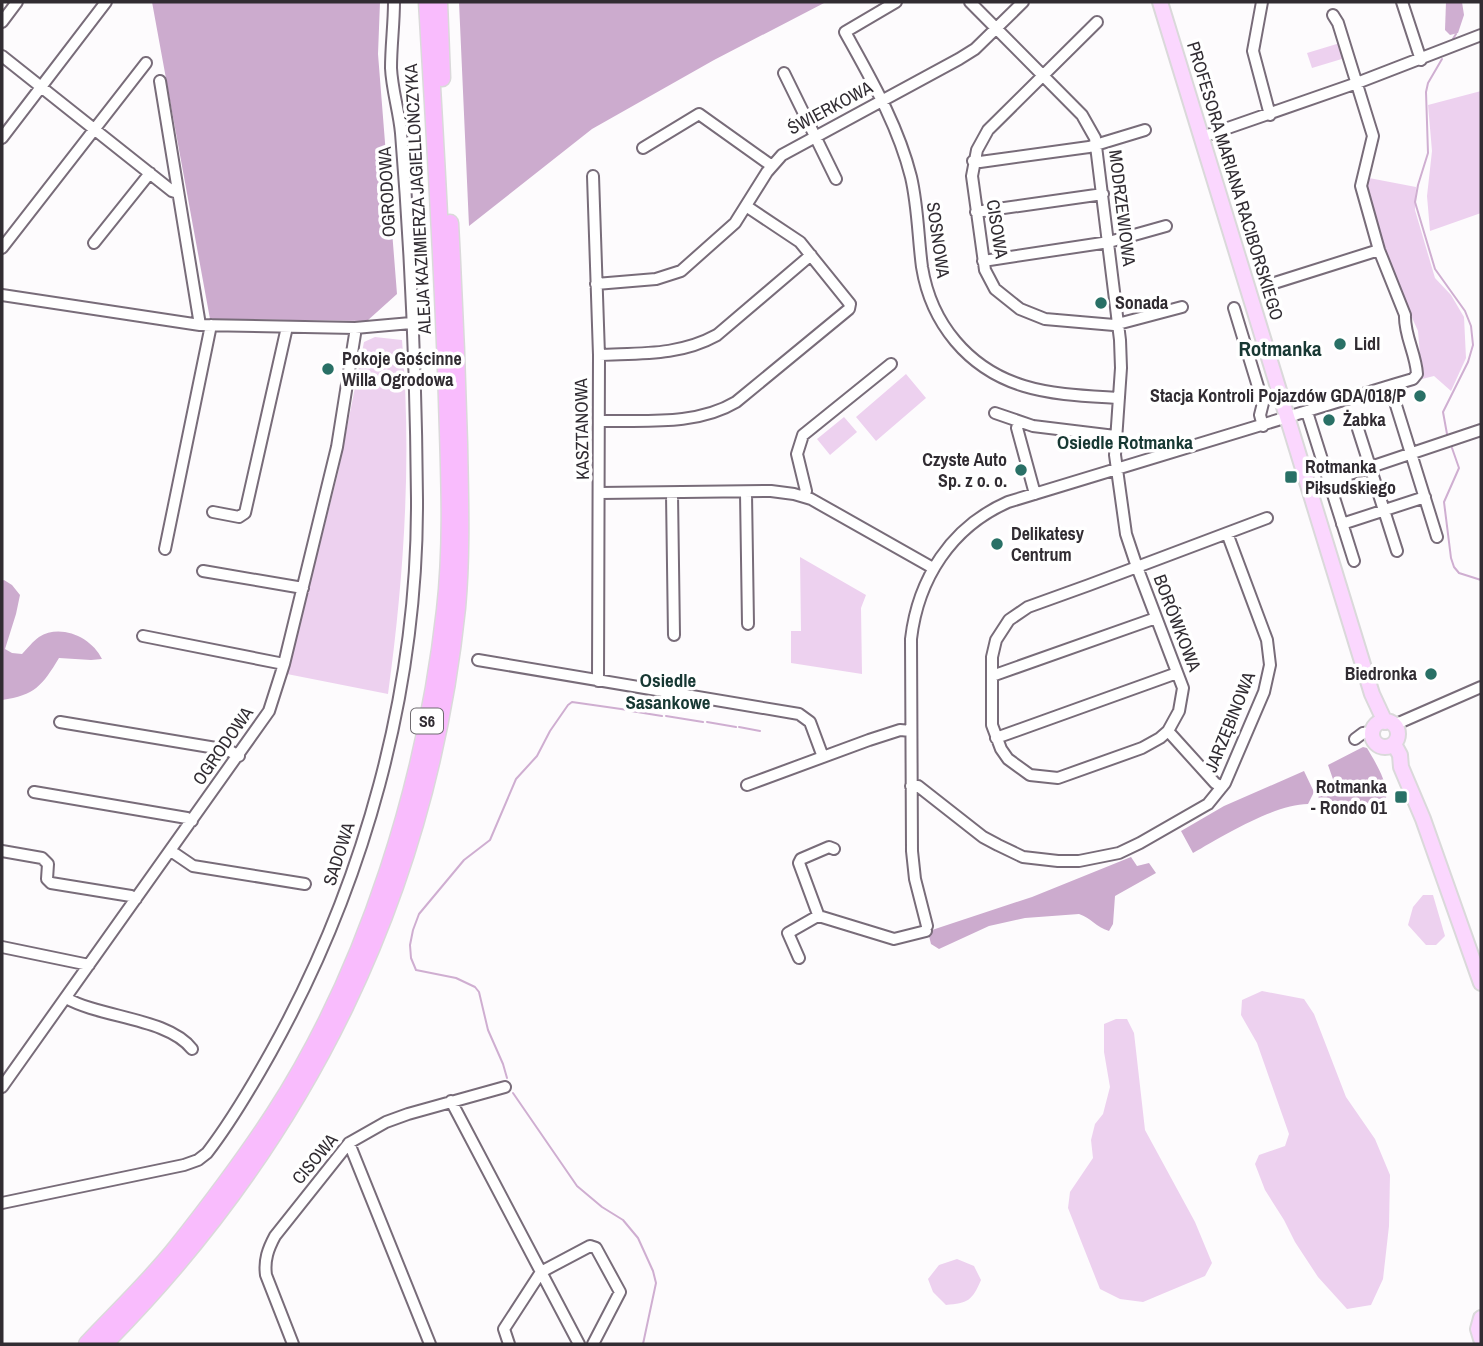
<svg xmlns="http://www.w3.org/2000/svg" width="1483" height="1346" font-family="'Archivo Narrow',sans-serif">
  <rect width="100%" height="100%" fill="#fdfbfd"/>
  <path fill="#edd1ef" d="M1340 43 1345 58 1312 68 1307 53Z
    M1481 91V213L1430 231 1427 196 1432 151 1428 105Z
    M1369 178 1416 187 1415 210 1435 278 1451 295 1464 317 1466 358 1451 391 1434 376 1422 379 1418 331 1393 275 1367 188Z
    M375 337 402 340C412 458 404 578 388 694L287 674 338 473 364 342Z
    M906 374 926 398 876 441 856 417Z
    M844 417 857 432 830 455 817 439Z
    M800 557 866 595 861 608 862 674 791 663V631H801Z
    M1423 895H1433L1445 936 1436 945H1426L1408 925 1413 907Z
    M1262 991 1304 999 1314 1014 1346 1097 1375 1139 1390 1175 1389 1226 1383 1279 1371 1305 1347 1309 1318 1277 1295 1242 1284 1220 1265 1190 1255 1164 1259 1155 1285 1146 1289 1134 1257 1043 1241 1015 1242 1000Z
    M1116 1019H1127L1134 1033 1145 1130 1195 1222 1212 1263 1205 1276 1143 1302 1120 1299 1100 1289 1068 1208 1070 1192 1093 1158 1091 1140 1095 1124 1103 1114 1110 1087 1104 1052V1024Z
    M957 1259 974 1266 981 1280C972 1301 968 1303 946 1305L933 1292 928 1279 939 1265Z"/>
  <path fill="#ccabce" d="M152 2H380L378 54 397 294 367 321 210 319Z
    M459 2H826L714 60 592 129 469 226Z
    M4 580 12 585 20 595 16 614 5 649 12 653 22 654C27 649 33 641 39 637 60 623 92 637 102 659L91 660 59 658C42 686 35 695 2 700V581Z
    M1363 747 1367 748C1375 762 1391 786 1385 802L1350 810 1323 805 1319 800 1318 793 1335 785 1328 765Z
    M1304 771 1314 792 1308 804C1275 804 1223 836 1193 853L1181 831 1224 806Z
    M1131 857 1137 866 1149 863 1156 873 1115 896 1113 924 1109 931C1096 927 1091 918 1079 914L1025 918 989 926 939 949 931 944 929 936 932 930 1032 897Z"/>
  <path fill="#cfaed1" d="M1446 2H1462L1464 15 1458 33 1450 35 1445 30Z"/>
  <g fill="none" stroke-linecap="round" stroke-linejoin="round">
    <path stroke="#cfaed1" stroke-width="2" d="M1451 42 1456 34
      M1442 59 1428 83 1426 92 1428 153 1418 185 1415 202 1435 269 1465 311 1471 326 1473 345 1468 362 1443 412 1447 434
      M1452 448 1459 468 1444 502 1451 558 1454 567 1459 573 1481 580
      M631 711 662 716
      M666 716 703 722
      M707 722 736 727
      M739 727 760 731
      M507 1078 503 1064 488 1030 479 992 475 987 456 978 416 970 411 958 410 945 413 930 419 914 464 860 490 840 516 779 537 756 550 731 568 705 572 702 628 710
      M513 1093 577 1186 602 1207 623 1220 638 1238 653 1271 656 1283 643 1344"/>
    <g stroke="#786c79" stroke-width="14">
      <path id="minor" d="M896 2 845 32C871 79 898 125 911 177 918 207 918 237 922 267 931 323 968 369 1024 386 1053 395 1088 396 1119 398
        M970 2 1082 115 1095 138 1120 340 1121 368 1115 455 1126 534 1137 567 1183 688 1179 711 1168 731 1160 738 1142 748 1058 778 1030 775 1008 759 1001 749 992 725V657L996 640 1009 620 1028 607 1089 585 1137 567 1267 518
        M1262 2 1253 51 1270 115
        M1402 2 1421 60
        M2 22 17 2
        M1097 22 988 130 977 150 972 176 985 270 995 289 1020 309 1045 319 1114 325 1182 307
        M2 56 172 191 178 193
        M784 73 836 179
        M160 81 200 325
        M1202 137 1357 83 1481 35
        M2 138 106 2
        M643 148 699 114 772 166
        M973 161 980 162 1089 147 1145 130
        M593 176 599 355 598 681
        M976 212 1103 194
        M94 243 150 173
        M2 248 146 63
        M983 261 1109 242 1166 226
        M596 284 656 279 681 271 735 223 767 172 782 155 959 59 975 49 1023 2
        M1268 285 1379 250
        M2 295 200 325 355 328V334L337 447 284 664 269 711 2 1087
        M1234 308 1263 403 1260 415 1263 426
        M355 328 411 323
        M599 355C640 353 679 356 717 335L811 255
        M1390 386 1437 537
        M1307 412 1354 561
        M995 413 1033 426 1115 436
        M599 421C644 420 696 426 736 402L849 309 850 304 800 242 746 206
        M1019 422 1017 428 1035 494
        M1358 429 1397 551
        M1329 481 1481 430
        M600 493 771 491 794 494 811 499 933 568
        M746 493 748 624
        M672 494 674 635
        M803 496 806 491 797 454 803 435 891 364
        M213 512 239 517 245 513 287 327
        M1342 524 1425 497
        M165 549 211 325
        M203 571 303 588
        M143 636 284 664
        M478 660 799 714 810 722 823 757
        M992 676 1156 618
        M60 722 228 750 239 756
        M1394 725 1481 687
        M1168 731 1215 783 1222 787
        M996 738 1177 673
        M1355 739 1363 733 1373 732
        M747 785 869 740 900 730 911 731
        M911 786H918L983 837 998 845 1023 857 1058 861H1079L1119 853 1140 843 1208 804 1225 783 1264 692 1270 665 1267 640 1227 533
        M34 792 187 818 192 821
        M2 851 42 858 48 864 47 879 51 883 131 896 136 899
        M171 851 193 866 305 884
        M819 917 799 863 801 859 829 847 834 849
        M927 926 915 879 912 851 911 639C918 579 951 527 1008 502L1396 384 1413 379 1417 374C1416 354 1404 335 1405 315L1379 250 1361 186 1373 136 1338 23 1333 15
        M2 947 89 965
        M799 958 788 933 816 917H822L894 939 926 931
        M66 998C101 1018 168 1018 192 1049
        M451 1101 579 1344
        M349 1143 430 1344
        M2 1203 184 1165 198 1160 207 1153C231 1122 252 1086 271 1052 364 885 418 691 417 499 416 378 411 254 401 133 399 111 392 90 391 68 391 46 394 24 394 2
        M293 1344 266 1275C264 1260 268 1249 275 1236L349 1143 386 1122 408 1114 505 1087
        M509 1344 504 1329 541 1272 590 1246 596 1248 620 1292 593 1344"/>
    </g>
    <g stroke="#dad9da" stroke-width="18">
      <path id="major" d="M1160 2 1372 694 1385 722
        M1372 734a13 13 0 1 1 26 0a13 13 0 1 1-26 0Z
        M1394 744 1400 755 1401 767 1423 819 1481 983
        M1481 1318 1478 1329 1481 1339"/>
    </g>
    <g stroke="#dad9da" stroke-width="19">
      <path id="highway" d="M439 2 442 78
        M87 1344C116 1313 149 1282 176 1248 210 1205 244 1160 274 1114 368 969 426 781 445 610 453 540 449 470 447 400 443 267 435 134 427 2
        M104 1344C306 1140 427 894 457 608 462 553 460 498 459 443 457 369 454 296 450 223"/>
    </g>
    <use href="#minor" stroke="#fff" stroke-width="10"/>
    <use href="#major" stroke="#fbd7fe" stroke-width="14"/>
    <use href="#highway" stroke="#f9bcfd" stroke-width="16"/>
  </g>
  <g fill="#297066" stroke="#fff" stroke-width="2.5">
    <circle cx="1101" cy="303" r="7"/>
    <circle cx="1340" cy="344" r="7"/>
    <circle cx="328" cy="369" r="7"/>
    <circle cx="1420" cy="396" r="7"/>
    <circle cx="1329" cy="420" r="7"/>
    <circle cx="1021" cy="470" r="7"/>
    <rect x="1284" y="470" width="14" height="14" rx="3.5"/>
    <circle cx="997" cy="544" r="7"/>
    <circle cx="1431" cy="674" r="7"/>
    <rect x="1394" y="790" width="14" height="14" rx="3.5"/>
  </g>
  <g text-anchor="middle" stroke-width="7" stroke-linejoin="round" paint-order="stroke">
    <rect fill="#fff" stroke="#6f6b70" stroke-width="2" x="411" y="708.5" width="32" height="25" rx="5"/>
    <g font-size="16" font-weight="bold" fill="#312c32">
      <text x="427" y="727">S6</text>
    </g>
    <g font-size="18" fill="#312c32" stroke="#fff">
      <text transform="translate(830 108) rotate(-28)" y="6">ŚWIERKOWA</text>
      <text transform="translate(1235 181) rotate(73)" y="6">PROFESORA MARIANA RACIBORSKIEGO</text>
      <text transform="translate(387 192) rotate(-93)" y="6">OGRODOWA</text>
      <text transform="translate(418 199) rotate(-93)" y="6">ALEJA KAZIMIERZA JAGIELLOŃCZYKA</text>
      <text transform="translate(1122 208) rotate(83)" y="6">MODRZEWIOWA</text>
      <text transform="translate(997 229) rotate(81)" y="6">CISOWA</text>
      <text transform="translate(938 240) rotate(82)" y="6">SOSNOWA</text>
      <text transform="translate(582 429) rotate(-91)" y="6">KASZTANOWA</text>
      <text transform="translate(1177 623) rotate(69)" y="6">BORÓWKOWA</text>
      <text transform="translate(1230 722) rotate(-68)" y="6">JARZĘBINOWA</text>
      <text transform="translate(223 746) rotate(-55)" y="6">OGRODOWA</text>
      <text transform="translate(339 854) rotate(-72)" y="6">SADOWA</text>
      <text transform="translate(315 1159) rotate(-50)" y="6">CISOWA</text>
    </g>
    <g font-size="18" font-weight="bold" fill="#312c32" stroke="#fff" text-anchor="start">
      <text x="1115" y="309">Sonada</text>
      <text x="1354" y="350">Lidl</text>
      <text x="342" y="365">Pokoje Gościnne<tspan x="342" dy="21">Willa Ogrodowa</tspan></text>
      <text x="1406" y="402" text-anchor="end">Stacja Kontroli Pojazdów GDA/018/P</text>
      <text x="1343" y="426">Żabka</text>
      <text x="1007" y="466" text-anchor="end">Czyste Auto<tspan x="1007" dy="21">Sp. z o. o.</tspan></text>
      <text x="1305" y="473">Rotmanka<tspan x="1305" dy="21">Piłsudskiego</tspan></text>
      <text x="1011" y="540">Delikatesy<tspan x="1011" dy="21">Centrum</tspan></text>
      <text x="1417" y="680" text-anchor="end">Biedronka</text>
      <text x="1387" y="793" text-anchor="end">Rotmanka<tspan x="1387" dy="21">- Rondo 01</tspan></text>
    </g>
    <g font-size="19" font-weight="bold" fill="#173833" stroke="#fff">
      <text x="1125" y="449">Osiedle Rotmanka</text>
      <text x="668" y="687">Osiedle<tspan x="668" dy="22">Sasankowe</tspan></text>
    </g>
    <g font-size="21" font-weight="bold" fill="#173833" stroke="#fff">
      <text x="1280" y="356">Rotmanka</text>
    </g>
  </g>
  <rect width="1483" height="1346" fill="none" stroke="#312c32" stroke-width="7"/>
</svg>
